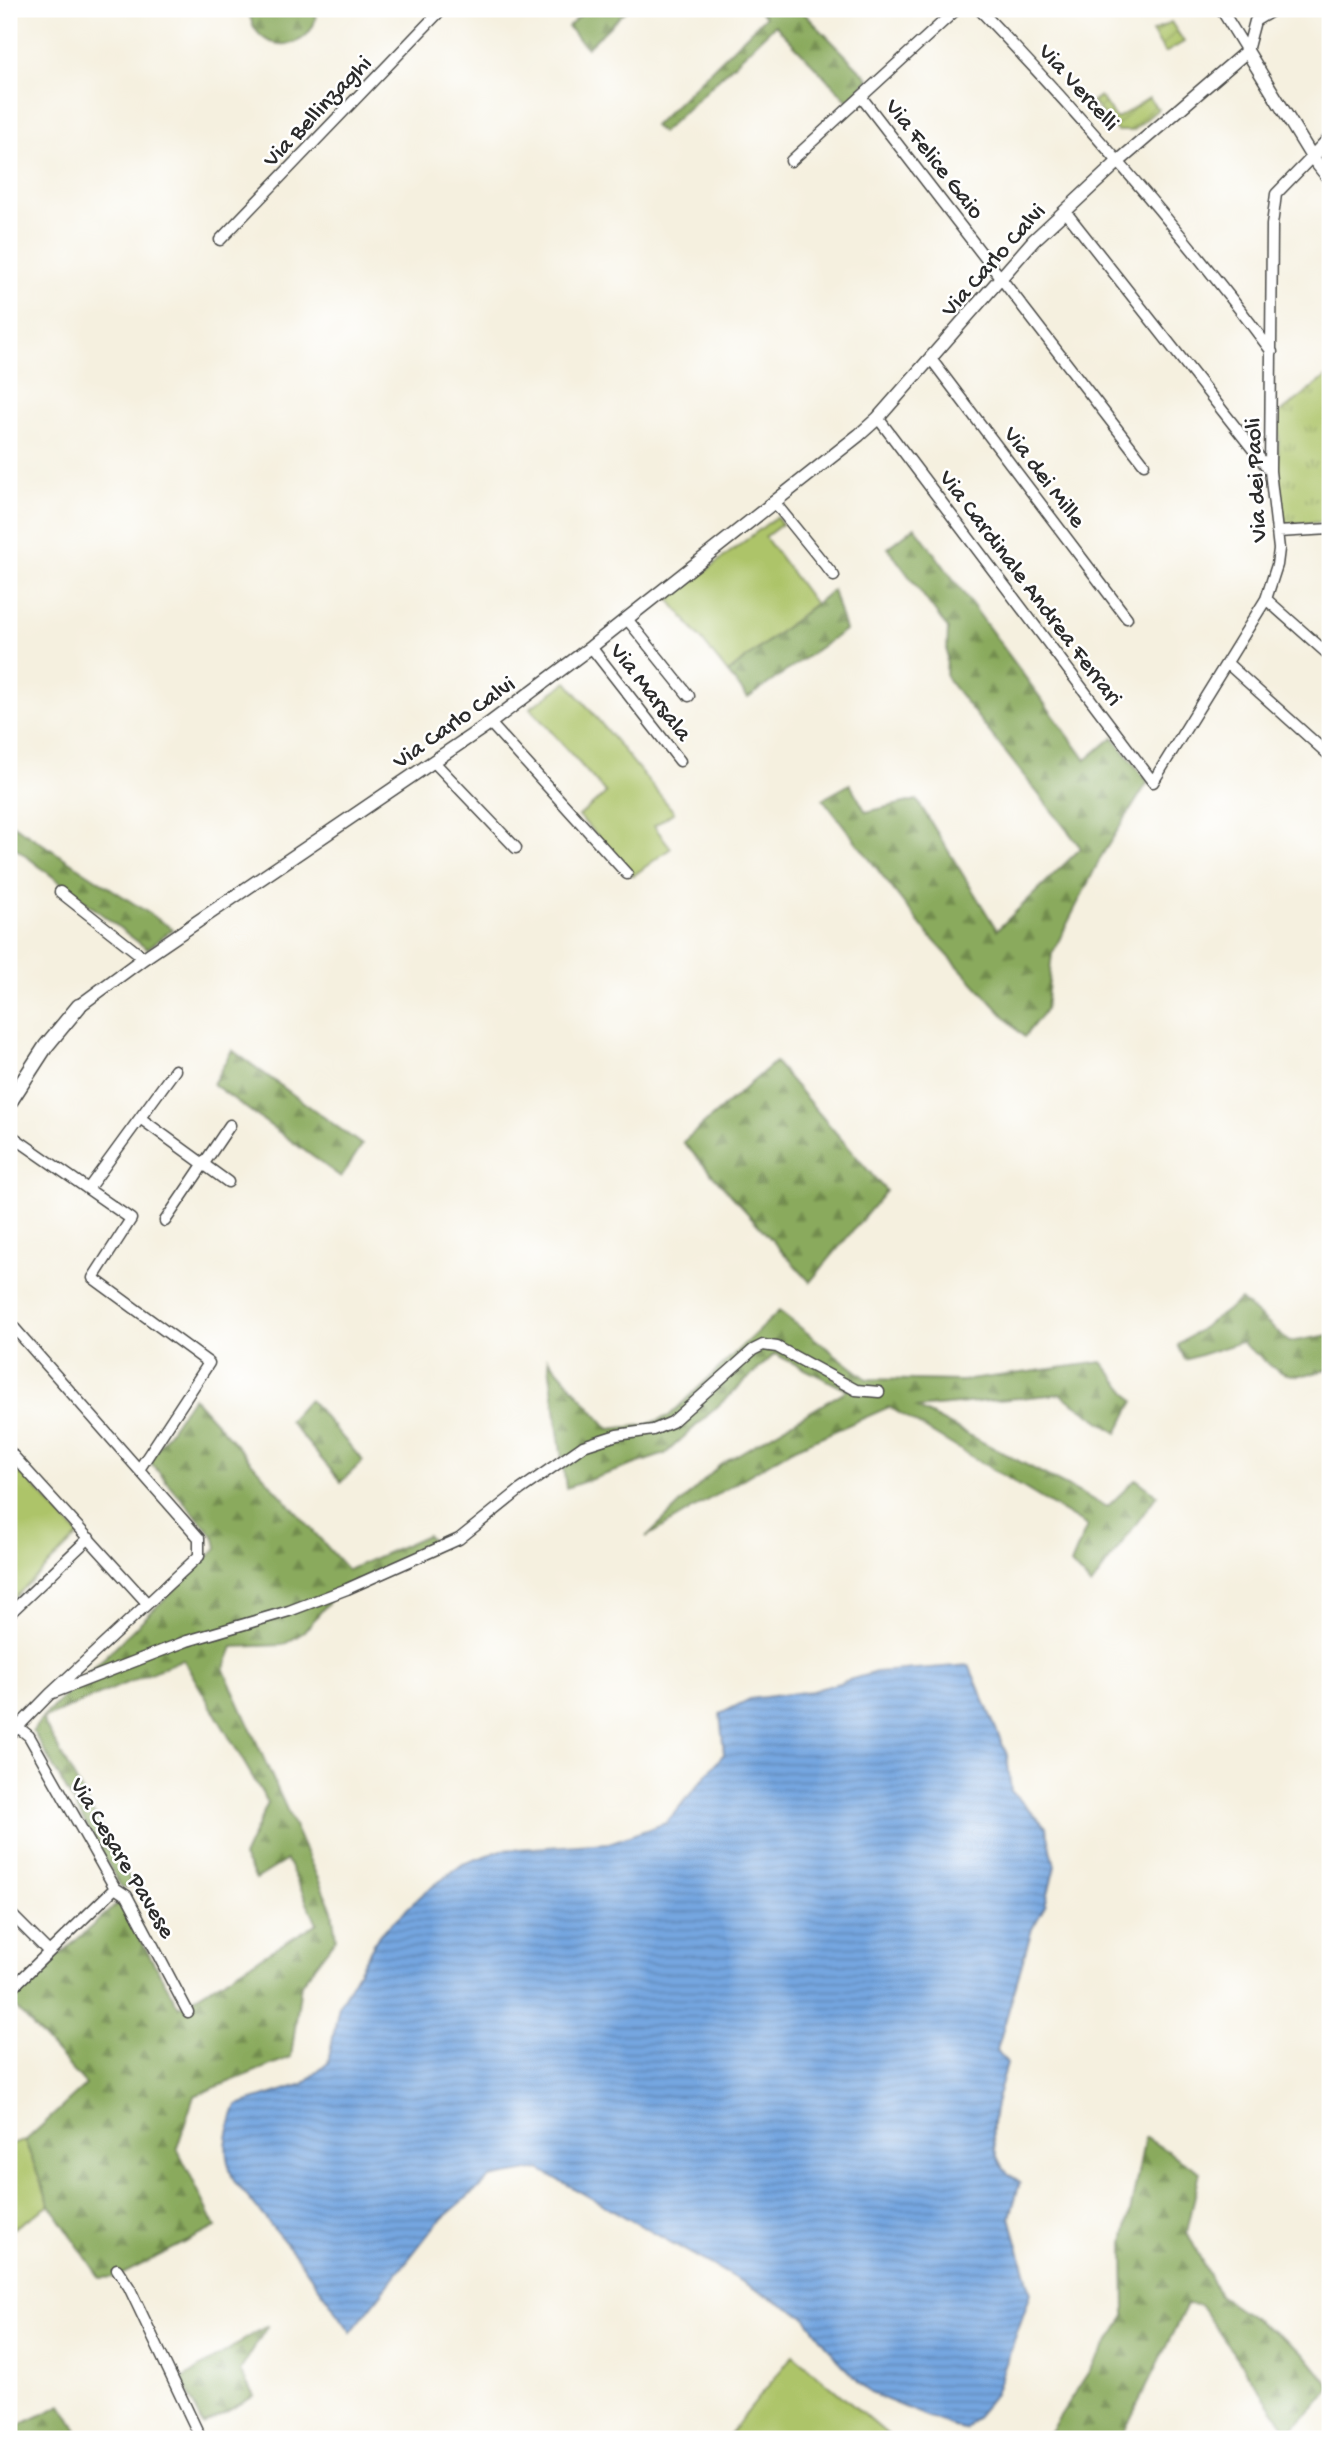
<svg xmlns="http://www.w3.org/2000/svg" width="1339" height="2448" font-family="'Gochi Hand',sans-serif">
  <defs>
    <pattern id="forest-firs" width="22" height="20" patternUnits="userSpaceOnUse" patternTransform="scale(1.75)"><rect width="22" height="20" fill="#8aaa5d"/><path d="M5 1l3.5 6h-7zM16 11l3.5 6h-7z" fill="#718b4d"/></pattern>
    <pattern id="park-tufts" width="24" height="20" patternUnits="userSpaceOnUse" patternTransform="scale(1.75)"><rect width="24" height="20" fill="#adc469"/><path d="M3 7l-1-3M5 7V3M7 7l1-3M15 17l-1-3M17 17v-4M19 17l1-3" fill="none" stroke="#8d9f57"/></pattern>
    <pattern id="garden-furrows" width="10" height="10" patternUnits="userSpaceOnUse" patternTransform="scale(1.75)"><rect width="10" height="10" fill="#adc469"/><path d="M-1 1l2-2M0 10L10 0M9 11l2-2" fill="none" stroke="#8d9f57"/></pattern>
    <pattern id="water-rules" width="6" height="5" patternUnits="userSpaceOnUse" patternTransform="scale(1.75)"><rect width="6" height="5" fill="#75a6e0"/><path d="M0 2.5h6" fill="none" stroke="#6087b6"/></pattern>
  </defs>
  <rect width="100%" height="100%" fill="#fff"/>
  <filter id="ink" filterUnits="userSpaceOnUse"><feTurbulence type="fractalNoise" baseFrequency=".0143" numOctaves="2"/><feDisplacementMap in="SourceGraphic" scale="14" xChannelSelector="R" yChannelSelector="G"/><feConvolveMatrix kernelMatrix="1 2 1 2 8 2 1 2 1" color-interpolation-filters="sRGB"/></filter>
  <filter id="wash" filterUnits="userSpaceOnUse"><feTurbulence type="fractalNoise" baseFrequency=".00686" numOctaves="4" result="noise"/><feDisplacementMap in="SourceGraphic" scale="28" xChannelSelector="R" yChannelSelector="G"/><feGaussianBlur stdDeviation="1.57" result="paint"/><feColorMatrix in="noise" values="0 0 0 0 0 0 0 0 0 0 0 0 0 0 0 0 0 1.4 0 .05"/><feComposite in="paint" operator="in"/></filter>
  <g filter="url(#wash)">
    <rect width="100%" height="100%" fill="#f5f0df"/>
    <path fill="#adc469" stroke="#6c784a" stroke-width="2" d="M776 517 782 524 765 537 815 604 728 673 669 599Z
      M567 682 674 812 654 826 671 848 633 876 579 816 606 793 530 708Z
      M19 1470 79 1535 9 1603V1479Z
      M25 2141 50 2205 9 2231V2145Z
      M793 2355 893 2439H726Z"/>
    <path fill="url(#forest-firs)" stroke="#5a6a44" stroke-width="2" d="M249 9H316C318 54 252 58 249 9Z
      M587 9H628L587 48 568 27Z
      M758 9H800L869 79 848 101 775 25 662 133 654 126 765 17Z
      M915 527 1086 760 1113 737 1148 782 1102 855 1052 954 1046 1009 1024 1037 927 933 823 799 850 784 866 812 917 800 997 930 1081 848 946 677 948 629 888 548Z
      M833 590 845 630 748 698 728 673Z
      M9 822 173 929 147 949 9 843Z
      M232 1050 362 1145 341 1177 213 1084Z
      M775 1062 886 1191 810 1282 683 1142Z
      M1241 1300 1289 1342 1330 1335V1369C1280 1384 1279 1371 1241 1342L1185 1360 1178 1345Z
      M779 1311 867 1379 962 1381 1102 1362 1134 1401 1117 1433 1060 1394 917 1408 1107 1507 1136 1479 1157 1495 1091 1586 1071 1564 1087 1526 889 1407 791 1450 646 1537 720 1465 847 1390 775 1354 665 1454 566 1488 548 1359 609 1429 646 1425 669 1416Z
      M193 1397 348 1570 427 1535 441 1547 332 1598 304 1632 283 1645 233 1647 224 1670 332 1910 336 1938 301 1984 291 2057 194 2096 177 2148 216 2227 117 2277 100 2278 50 2205 25 2141 86 2085 9 2000 119 1902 179 2007 317 1923 287 1860 256 1879 243 1857 268 1803 183 1659 42 1719 133 1885 124 1888 120 1885 33 1731 42 1718 217 1548 215 1538 149 1461Z
      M309 1399 363 1461 341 1482 289 1421Z
      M1145 2137 1200 2172 1187 2232 1219 2295 1304 2353 1330 2385V2390L1289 2433 1200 2305 1187 2304 1126 2428 1119 2439H1045L1125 2316 1124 2243Z
      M268 2325 240 2371 254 2396 203 2425 182 2379Z
      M62 2405 82 2439H9V2430Z"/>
    <path fill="url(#park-tufts)" stroke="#6c784a" stroke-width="2" d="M1330 374V522L1284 524 1278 471 1279 414Z"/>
    <path fill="url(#garden-furrows)" stroke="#6c784a" stroke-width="2" d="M1171 22 1184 42 1165 53 1152 32Z
      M1100 96 1116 119 1149 98 1158 109 1132 131H1117L1092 102Z"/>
    <path fill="url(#water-rules)" stroke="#506886" stroke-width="2" d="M969 1665 1007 1755 1011 1791 1046 1827 1055 1866 1045 1906 1032 1929 997 2050 1007 2064C998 2097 982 2137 1003 2168 1007 2174 1015 2178 1020 2182L1010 2217 1031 2293 995 2394 965 2430 926 2416 870 2393 841 2364 805 2317 539 2169 490 2178 437 2223 351 2332 295 2254 234 2181C221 2151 226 2133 237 2105L303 2084 328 2063 339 2005 379 1935 424 1893 463 1864 502 1850 609 1843 666 1823 724 1754 720 1714 750 1699 812 1691 876 1672Z"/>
  </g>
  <g filter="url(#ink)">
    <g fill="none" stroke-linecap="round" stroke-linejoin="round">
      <g stroke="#494946" stroke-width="13">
        <path id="minor" d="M979 9C1083 118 1182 231 1272 352
          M1221 9 1247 51
          M1247 51 1255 21 1275 9
          M862 98 1144 464
          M791 161 957 9
          M1065 211 1270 471
          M220 240 442 9
          M931 359 1127 618
          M878 418 1153 782 1266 599 1277 565 1279 549 1270 471 1272 225 1276 194 1312 157
          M775 503 834 576
          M1278 532 1330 529
          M1266 599 1330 656
          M627 619 689 696
          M591 647 680 761
          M1228 664 1330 756
          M490 723 627 874
          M434 762 516 848
          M60 892 144 958
          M140 1118 228 1182
          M9 1134 131 1219 93 1278 209 1363 140 1468
          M88 1189 175 1070
          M165 1221 230 1125
          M9 1322 199 1538V1556L50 1694 9 1736
          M9 1451 147 1603
          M9 1614 89 1538
          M50 1694 187 1641 289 1611 347 1589 459 1539 520 1490 583 1446 617 1435 653 1430 672 1422 753 1350 763 1345 777 1347 856 1390 879 1392
          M9 1720 29 1736 115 1888 127 1896 188 2012
          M9 1912 48 1951
          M9 1991 115 1888
          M117 2269 129 2287 201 2439"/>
      </g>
      <g stroke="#494946" stroke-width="15">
        <path id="tertiary" d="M1312 157 1330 138
          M79 1006 144 958 490 723 591 647 859 435 878 418 1034 240 1119 161 1247 51 1312 157 1330 180"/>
      </g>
      <g stroke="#494946" stroke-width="17">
        <path id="secondary" d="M9 1103 46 1046 79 1006"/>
      </g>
      <use href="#minor" stroke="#fff" stroke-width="10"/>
      <use href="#tertiary" stroke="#fff" stroke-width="12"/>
      <use href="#secondary" stroke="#fff" stroke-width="14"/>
    </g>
  </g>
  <g text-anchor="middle" stroke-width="5" stroke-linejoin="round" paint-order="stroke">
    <g font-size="24" fill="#2b2b2b" stroke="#fff">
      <text transform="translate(1080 86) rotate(48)" y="8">Via Vercelli</text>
      <text transform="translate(316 110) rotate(-46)" y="8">Via Bellinzaghi</text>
      <text transform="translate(936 158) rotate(52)" y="8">Via Felice Gaio</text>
      <text transform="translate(992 259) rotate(-48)" y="8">Via Carlo Calvi</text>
      <text transform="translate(1046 476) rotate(53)" y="8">Via dei Mille</text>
      <text transform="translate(1254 480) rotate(-93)" y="8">Via dei Paoli</text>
      <text transform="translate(1032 587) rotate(53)" y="8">Via Cardinale Andrea Ferrari</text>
      <text transform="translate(652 691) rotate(52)" y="8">Via Marsala</text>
      <text transform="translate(453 721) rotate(-35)" y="8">Via Carlo Calvi</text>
      <text transform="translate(124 1857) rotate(59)" y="8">Via Cesare Pavese</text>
    </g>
  </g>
  <rect width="1339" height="2448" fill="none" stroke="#fff" stroke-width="35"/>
</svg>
